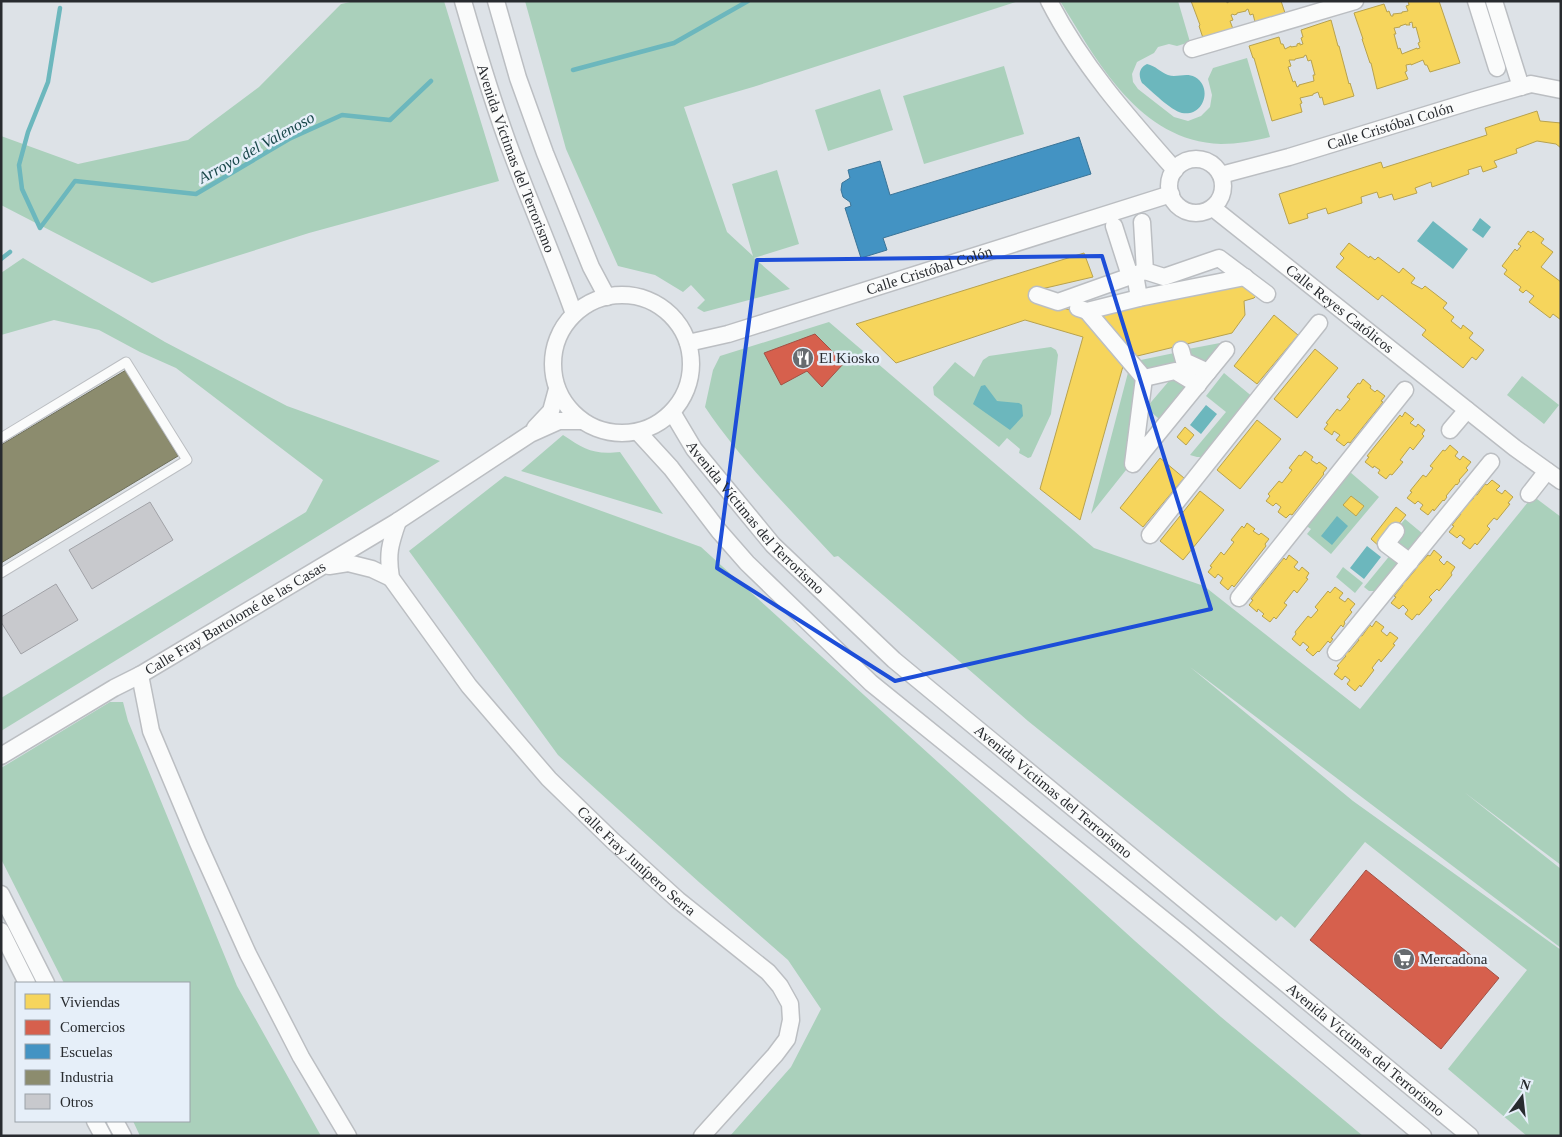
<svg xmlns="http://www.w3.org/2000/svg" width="1562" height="1137" font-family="'Times New Roman',serif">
  <rect width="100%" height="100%" fill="#dde2e7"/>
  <path fill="#aad0bb" d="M355 1H444L499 181 309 233 152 283 1 205V136L78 164 188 140 259 87 341 4Z
    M525 1H1019L753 87 684 107 727 232 753 256 732 184 777 170 799 244 754 258 790 289 704 312 697 308 705 300 691 285 683 292 655 275 618 266 566 149Z
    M1060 1H1178L1190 42 1177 46 1169 44 1158 47 1154 53 1137 62 1132 74 1133 82 1138 89 1174 117 1188 121 1201 116 1210 107 1212 95 1208 79 1213 68 1247 58 1270 137C1254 141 1238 144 1221 144 1139 141 1098 62 1060 1Z
    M1004 66 1024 134 924 164 903 96Z
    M880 89 893 130 828 151 815 110Z
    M23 258 165 342 287 406 440 461 1 731V698L306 512 323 480 176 368 140 352 99 330 54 320 1 335V273Z
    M829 322 1094 548 1204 586 1360 709 1533 496 1561 517V865L1464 792 1561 869V948L1190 667 1353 801 1561 950V1136H1527L1448 1069 1527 970 1365 842 1295 928 1281 916 1276 921 1028 721 838 556 834 557C791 510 741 461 705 407L713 370 720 356Z
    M1220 343 1225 347 1207 370 1183 350Z
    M1051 347 1056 350 1058 355 1051 414 1031 457 1028 458 1019 453 1020 449 1007 438 999 447 934 395 933 387 955 362 974 377 983 360 989 356Z
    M1179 352 1182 363 1148 374 1136 361Z
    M1130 365 1138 377 1126 470 1091 514Z
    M1224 373 1254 398 1204 457H1197L1190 455 1226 412 1206 396Z
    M1175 374 1192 388 1164 423 1146 408Z
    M1522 376 1559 405 1544 424 1507 395Z
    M563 435C584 449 593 455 620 452L663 514 521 471Z
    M1350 472 1379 497 1331 554 1307 534 1311 529 1305 525Z
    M505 476 701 547 1135 941 1221 1017 1363 1136H730L791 1067 821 1009 788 960 700 883 558 755 409 551Z
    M1405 519 1423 534 1376 591H1369L1364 587 1396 548 1397 529Z
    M1343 567 1363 583 1355 593 1336 577Z
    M110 702H123L128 721 237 986 321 1136H140L133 1121H189V983H64L1 859V768Z"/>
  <path fill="#6cb7bd" d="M1147 64C1156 66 1160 72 1168 75 1177 78 1186 72 1195 77 1213 87 1204 117 1182 113 1170 110 1152 91 1142 83 1138 75 1139 68 1147 64Z
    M1480 218 1491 227 1483 238 1472 230Z
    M1433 221 1468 249 1453 269 1417 241Z
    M985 385 997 401 1019 403 1022 405 1023 416 1010 430 973 404 981 386Z
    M1206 405 1217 414 1201 434 1190 425Z
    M1337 516 1348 526 1332 545 1321 536Z
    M1367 546 1381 557 1364 579 1350 568Z"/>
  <path fill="#f6d55c" stroke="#b8a24e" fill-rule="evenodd" d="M1191 1H1227V3L1230 1H1281L1285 13 1255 22 1253 14 1250 15 1248 9 1246 10V11L1237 13V14L1234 15 1233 14 1231 15 1233 20 1230 21 1233 29 1203 38 1199 26 1200 25Z
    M1408 1H1439L1460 63 1430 72 1427 65H1425L1423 60 1411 65V64L1406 65 1407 71 1405 72 1408 79 1377 89 1371 63H1370L1362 39H1363L1354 13 1384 4 1387 12 1389 11 1391 16H1393V14L1402 13V12L1408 11 1406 6 1409 5ZM1412 22 1413 28 1416 27 1420 42 1418 43 1420 48 1417 49V48L1402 54 1400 48 1398 49 1394 34H1396L1394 28 1400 27V26L1406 24V25H1410L1409 23Z
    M1331 20 1338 46H1339L1349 84 1350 83 1354 96 1324 105 1322 97 1320 98 1318 92 1313 94V95L1300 98 1302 103 1300 104 1302 112 1272 121 1254 58H1253L1249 46 1279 37 1281 44H1283L1285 49 1291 46V47L1297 46V44L1300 43V45L1303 44 1301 38 1303 37 1301 30ZM1306 55 1308 61 1311 60 1315 75H1313L1314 81 1299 85V86L1297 87 1295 81 1293 82 1288 67 1291 66 1289 60H1295V59L1304 57V56Z
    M1537 111 1540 121 1561 123V148L1556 144 1537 141 1516 149 1517 153 1494 161 1497 167 1483 172 1481 166 1468 170 1469 174 1432 187 1431 182 1415 188 1417 193 1394 200 1392 194 1379 198 1377 192 1361 197 1362 203 1328 214 1326 208 1307 214 1308 218 1289 224 1279 194 1381 162 1383 168 1487 135 1485 128Z
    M1528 231 1531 233 1533 231 1544 239 1541 243 1553 252 1541 267 1561 282V320L1553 314 1550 318 1529 302 1534 296 1526 290 1523 293 1519 290 1521 287 1504 274 1507 270 1502 266 1515 249 1517 251 1521 246 1518 244Z
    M1349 243 1369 258 1370 256 1375 260 1378 257 1399 273 1403 268 1415 278 1411 283 1422 289 1425 286 1447 303 1443 308 1454 317 1451 321 1461 329 1463 325 1473 333 1469 338 1484 350 1476 360 1472 357 1463 368 1422 335 1426 330 1382 295 1378 300 1336 267 1344 258 1340 254Z
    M1084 253 1093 277 1037 290 1036 300 1070 310 1072 314 1084 318 1246 281 1260 292 1254 298 1244 301 1245 315 1232 333 1125 359 1080 520 1040 489 1083 337 1025 320 896 363 856 324Z
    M1274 315 1298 335 1257 384 1234 366Z
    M1315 349 1338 368 1297 418 1274 399Z
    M1363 379 1371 386 1370 388 1375 392 1377 390 1385 396 1381 401 1383 402 1350 443 1348 442 1344 446 1336 440 1340 435 1334 431 1332 435 1324 429 1328 424 1326 423 1337 409 1340 411 1350 399 1347 397 1358 383 1360 384Z
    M1405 412 1414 419 1410 423 1416 427 1418 424 1425 430 1422 434 1424 436 1413 450 1410 447 1400 460 1403 462 1392 475 1390 474 1386 479 1378 473 1380 470 1374 466 1373 468 1365 462 1369 457 1367 456 1400 415 1402 417Z
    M1257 420 1281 439 1240 489 1217 470Z
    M1185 427 1194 435 1186 445 1177 437Z
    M1450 445 1458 452 1455 456 1460 460 1463 456 1471 462 1466 468 1468 470 1459 480 1460 481 1457 485 1456 484 1446 496 1447 497 1444 501 1443 500 1434 511 1433 509 1428 515 1420 509 1423 505 1418 501 1415 504 1407 498 1412 492 1410 491 1423 475 1426 477 1433 468 1430 466 1443 450 1445 451Z
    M1305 451 1313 457 1311 460 1317 464 1319 462 1327 468 1323 473 1324 474 1292 515 1290 514 1286 518 1278 512 1281 507 1276 503 1273 506 1266 501 1270 496 1268 494 1279 481 1282 483 1292 470 1289 468 1299 455 1301 456Z
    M1160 458 1184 478 1143 527 1120 508Z
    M1492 480 1500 486 1496 490 1502 494 1505 490 1513 497 1508 503 1510 504 1497 520 1494 518 1487 526 1490 529 1477 545 1475 543 1470 549 1462 543 1465 539 1460 535 1457 538 1449 532 1454 526 1452 525 1461 514 1459 513 1474 498 1472 497 1475 494 1477 495 1485 484 1487 485Z
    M1200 491 1224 510 1183 560 1160 541Z
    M1351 496 1364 506 1356 516 1343 505Z
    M1396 507 1406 515 1380 547 1371 539Z
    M1247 523 1255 529 1253 531 1259 535 1261 533 1269 539 1265 544 1266 546 1234 587 1232 585 1228 590 1220 583 1223 578 1218 574 1215 578 1208 572 1212 567 1210 566 1221 552 1224 555 1234 542 1231 540 1242 526 1244 528Z
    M1434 550 1442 557 1439 560 1444 565 1447 561 1455 567 1451 573 1452 575 1439 591 1437 589 1429 597 1432 600 1419 615 1417 614 1412 620 1405 614 1408 610 1403 605 1399 609 1391 603 1396 597 1394 596 1403 585 1402 584 1405 581H1406L1416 569 1415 568 1418 564 1419 565 1428 555 1430 556Z
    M1289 555 1298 562 1294 567 1299 571 1302 567 1309 573 1306 578 1308 579 1297 593 1294 590 1284 603 1287 605 1276 619 1274 617 1270 622 1262 616 1264 614 1258 609 1257 612 1249 605 1253 600 1251 599 1284 558 1286 560Z
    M1335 587 1343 593 1339 598 1345 602 1348 598 1355 604 1350 610 1352 612 1344 622 1345 623 1343 627 1341 625 1331 638 1333 639 1330 643 1328 641 1319 652 1318 651 1313 656 1306 650 1309 647 1303 642 1300 646 1292 639 1296 634 1295 632 1308 616 1311 618 1318 610 1315 607 1328 591 1330 593Z
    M1376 621 1384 627 1381 631 1387 636 1390 632 1398 638 1393 644 1395 645 1381 662 1379 659 1372 668 1374 670 1361 687 1360 685 1355 691 1347 684 1350 680 1345 676 1342 680 1334 674 1339 668 1337 666 1346 656 1344 655 1347 651 1349 652 1359 640 1357 639 1360 635 1362 636 1370 625 1372 627Z"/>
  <path fill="#d6604d" stroke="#a25044" d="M815 334 844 363 822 387 807 371 781 385 764 353Z
    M1366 870 1499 978 1441 1049 1310 940Z"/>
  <path fill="#4393c3" stroke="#3b7497" d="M1079 137 1091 174 883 238 887 250 861 258 845 208 851 206 850 202 843 197 841 190 842 183 850 178 848 170 880 161 890 195Z"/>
  <path fill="#8c8c6e" stroke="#6e6f5b" d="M126 370 178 456 1 563V445Z"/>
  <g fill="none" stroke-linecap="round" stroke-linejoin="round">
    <path stroke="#6cb7bd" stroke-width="4.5" d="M60 8 48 82 28 132 19 165 22 189 40 228 75 181 196 194 289 139 342 115 390 120 431 81
      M573 70 674 43 748 1
      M1 259 10 252"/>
  </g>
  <path fill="#c8c9cd" stroke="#a1a2a7" d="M150 502 173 540 92 589 69 550Z
    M56 584 78 620 21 654 1 622V617Z"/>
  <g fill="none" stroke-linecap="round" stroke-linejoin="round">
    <g stroke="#bbbec2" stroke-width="11">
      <path id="lane" d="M1 438 126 362 187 460 1 573"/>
    </g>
    <g stroke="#bbbec2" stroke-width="19">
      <g id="street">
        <path id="s1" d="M463 1C478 53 493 104 512 154 532 208 555 260 574 314"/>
        <path d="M496 1 518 78 545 153 591 267 607 297"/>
        <path d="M1049 1C1081 64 1128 117 1175 170"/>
        <path d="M1476 1 1497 68"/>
        <path d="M1494 1 1521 87"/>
        <path d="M1192 49 1355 1"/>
        <circle cx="1196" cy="186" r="27"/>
        <path id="s2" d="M1221 175 1289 157 1475 100 1531 84 1561 90"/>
        <path id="s3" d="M1213 208 1515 448 1561 481"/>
        <path d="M1142 222 1145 271 1164 277 1219 258 1267 294"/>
        <path d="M1114 226 1130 276"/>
        <path d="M1135 274 1139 298 1245 277"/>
        <path d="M1037 295 1058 302 1145 271"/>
        <circle cx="622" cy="364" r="69"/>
        <path d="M1078 308 1087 311 1139 298"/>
        <path d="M1087 311 1144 378 1133 464 1226 350"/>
        <path id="s4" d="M688 343 728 334 1171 194"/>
        <path d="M1181 350 1184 361 1208 372"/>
        <path d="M1144 378 1175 371 1198 385"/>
        <path id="s5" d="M672 412 694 449 773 545 894 660 1470 1136"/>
        <path d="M535 428 551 411 557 389"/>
        <path d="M1450 430 1467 410"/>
        <path d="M638 432 671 468 719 531 747 563 871 683 1184 936 1423 1136"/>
        <path d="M1529 494 1547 471"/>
        <path id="s6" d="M398 521C390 544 387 554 391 578L469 686 549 779 613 841 678 900 768 972 780 986 790 1004 791 1020 787 1039 775 1055 702 1136"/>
        <path d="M1396 531 1386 544 1410 562"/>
        <path d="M1150 535 1319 323"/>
        <path d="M329 566 348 563 372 569 391 578"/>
        <path d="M1239 598 1405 390"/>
        <path d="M1336 652 1491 462"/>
        <path d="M1 756 114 688 140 675"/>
        <path d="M1 894 46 983"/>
        <path d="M1 931 27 983"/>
        <path d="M95 1121 103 1136"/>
        <path d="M115 1121 123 1136"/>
        <path id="s7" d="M348 1136 301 1057 248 954 198 843 151 731 140 675 398 521 530 434 559 421H582"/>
      </g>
    </g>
    <use href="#lane" stroke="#fafbfb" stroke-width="9"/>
    <use href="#street" stroke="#fafbfb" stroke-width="16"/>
  </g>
  <path fill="none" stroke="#1d4ed8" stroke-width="4" stroke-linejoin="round" d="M1102 256 1211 609 895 681 717 568 757 260Z"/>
  <defs>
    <g id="restaurant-disc" transform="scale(1.125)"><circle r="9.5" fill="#676b6f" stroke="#e6eff9"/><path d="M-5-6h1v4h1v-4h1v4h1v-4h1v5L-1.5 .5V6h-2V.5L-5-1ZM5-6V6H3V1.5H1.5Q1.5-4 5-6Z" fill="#fff"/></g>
    <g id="supermarket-disc" transform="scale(1.125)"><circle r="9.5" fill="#676b6f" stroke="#e6eff9"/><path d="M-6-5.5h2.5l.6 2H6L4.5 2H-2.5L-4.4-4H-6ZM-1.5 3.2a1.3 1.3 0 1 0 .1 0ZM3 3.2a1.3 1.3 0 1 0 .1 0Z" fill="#fff"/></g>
  </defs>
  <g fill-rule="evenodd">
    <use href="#restaurant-disc" x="803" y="358"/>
    <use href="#supermarket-disc" x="1404" y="959"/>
  </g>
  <g text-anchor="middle" stroke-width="5" stroke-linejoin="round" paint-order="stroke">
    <g font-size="15" fill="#282b2f" stroke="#e6eff9">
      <text dy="5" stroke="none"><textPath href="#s2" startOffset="176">Calle Cristóbal Colón</textPath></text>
      <text dy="5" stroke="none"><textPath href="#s1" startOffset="166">Avenida Víctimas del Terrorismo</textPath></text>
      <text dy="5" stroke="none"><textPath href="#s4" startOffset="252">Calle Cristóbal Colón</textPath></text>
      <text dy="5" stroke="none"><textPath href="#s3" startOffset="162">Calle Reyes Católicos</textPath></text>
      <text dy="5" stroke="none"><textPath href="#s5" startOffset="135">Avenida Víctimas del Terrorismo</textPath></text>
      <text dy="5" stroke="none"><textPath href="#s7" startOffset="619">Calle Fray Bartolomé de las Casas</textPath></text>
      <text dy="5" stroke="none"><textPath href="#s5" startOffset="541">Avenida Víctimas del Terrorismo</textPath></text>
      <text dy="5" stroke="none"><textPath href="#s6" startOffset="434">Calle Fray Junípero Serra</textPath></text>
      <text dy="5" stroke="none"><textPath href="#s5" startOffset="946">Avenida Víctimas del Terrorismo</textPath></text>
    </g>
    <g font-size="15" fill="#282b2f" stroke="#e6eff9" text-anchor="start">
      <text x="819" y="363">El Kiosko</text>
      <text x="1420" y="964">Mercadona</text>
    </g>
    <g font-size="16" font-style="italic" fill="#19474a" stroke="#e6eff9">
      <text transform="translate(256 147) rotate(-29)" y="6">Arroyo del Valenoso</text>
    </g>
  </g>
  <rect width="1562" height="1137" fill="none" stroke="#282b2f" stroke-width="5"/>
  <rect x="15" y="982" width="175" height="140" fill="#e6eff9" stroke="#9aa1a8"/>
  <rect x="25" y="994" width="25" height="15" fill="#f6d55c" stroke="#9aa1a8"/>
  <text x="60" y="1007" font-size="15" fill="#282b2f">Viviendas</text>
  <rect x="25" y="1020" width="25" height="15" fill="#d6604d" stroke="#9aa1a8"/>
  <text x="60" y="1032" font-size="15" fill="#282b2f">Comercios</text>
  <rect x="25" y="1044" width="25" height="15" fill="#4393c3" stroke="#9aa1a8"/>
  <text x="60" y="1057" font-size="15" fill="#282b2f">Escuelas</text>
  <rect x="25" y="1070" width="25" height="15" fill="#8c8c6e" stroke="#9aa1a8"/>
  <text x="60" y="1082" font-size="15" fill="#282b2f">Industria</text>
  <rect x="25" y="1094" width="25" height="15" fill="#c8c9cd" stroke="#9aa1a8"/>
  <text x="60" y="1107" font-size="15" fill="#282b2f">Otros</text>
  <g transform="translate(1522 1097) rotate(15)" stroke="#e6eff9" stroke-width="4" paint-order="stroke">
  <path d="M0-4L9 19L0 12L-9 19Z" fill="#282b2f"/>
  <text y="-8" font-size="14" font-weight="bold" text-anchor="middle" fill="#282b2f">N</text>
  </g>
</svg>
